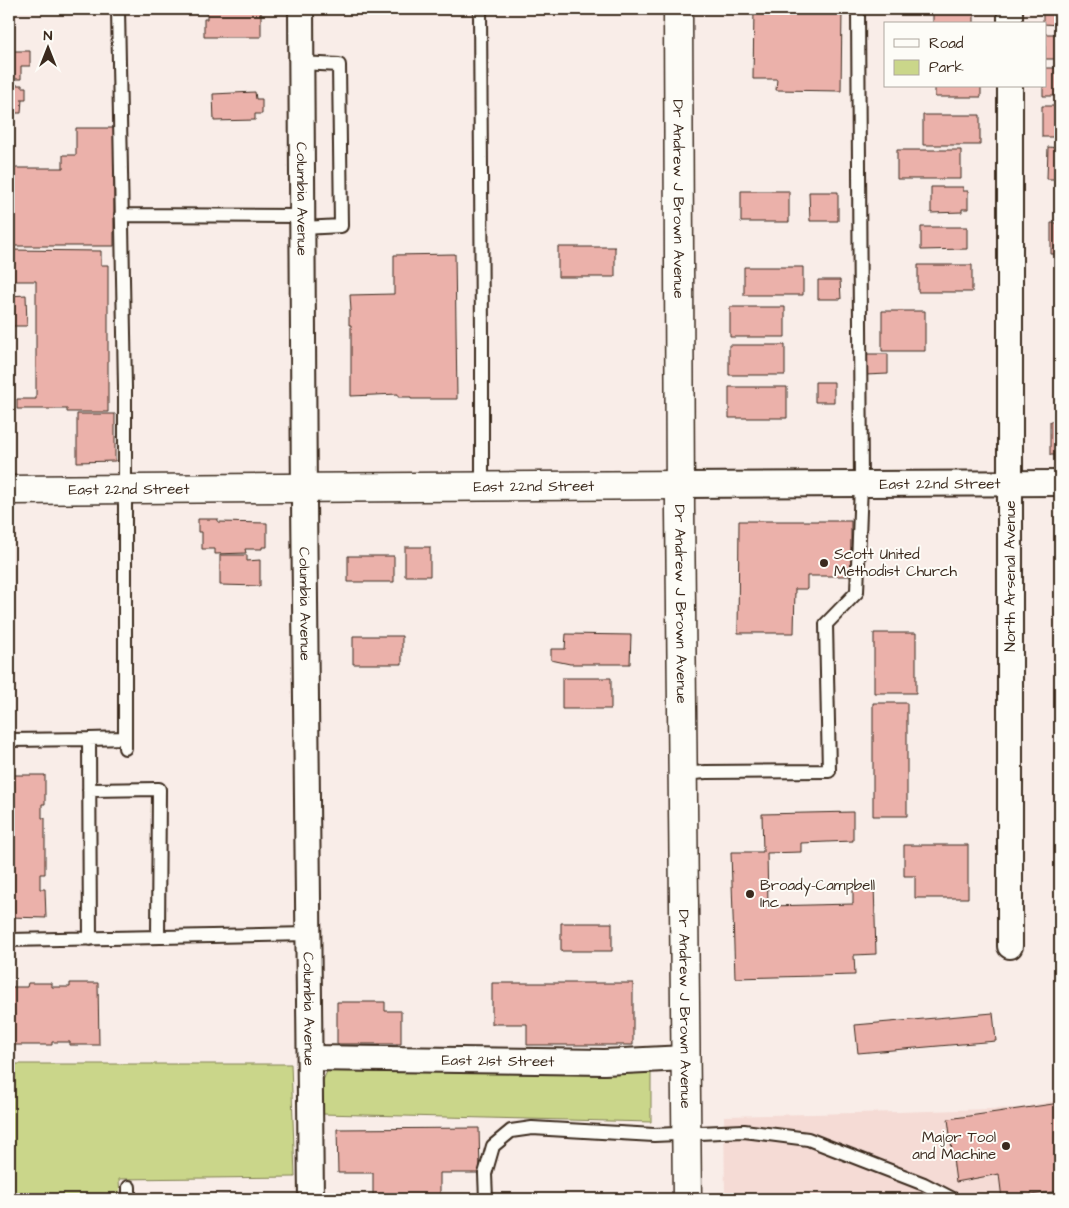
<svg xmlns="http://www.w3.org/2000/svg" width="1069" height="1208" font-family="'Architects Daughter',sans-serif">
  <rect width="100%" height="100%" fill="#f9ede8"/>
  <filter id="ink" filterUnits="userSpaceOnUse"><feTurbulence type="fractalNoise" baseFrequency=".02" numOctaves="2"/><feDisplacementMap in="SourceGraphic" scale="10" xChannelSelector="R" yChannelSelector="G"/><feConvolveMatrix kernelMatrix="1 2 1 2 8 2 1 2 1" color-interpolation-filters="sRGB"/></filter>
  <g filter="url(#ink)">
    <path fill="#f5dbd5" d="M1060 1100V1199H725L724 1116 898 1112 1019 1108Z"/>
    <path fill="#cad68a" stroke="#828054" d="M9 1064H291L295 1177 119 1179 120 1199H9Z
      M328 1069 651 1071V1122L322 1114 321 1085Z"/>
    <path fill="#ebb1aa" stroke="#3b2a1e" d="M207 9H261V37H204V19H207Z
      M754 9H842L841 91 776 90 777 79H753Z
      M933 9H974V24H933Z
      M1043 9H1060V25L1043 24Z
      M1045 34H1060V59H1045Z
      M9 51H30V66H21V79H9Z
      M1045 68H1060V96H1043V86H1045Z
      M9 85H22V87H26V99H22L21 113H9Z
      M935 86H981V97H935Z
      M255 92 256 99H262V114H255V120L214 121 213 94Z
      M1042 106H1060V137H1042Z
      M923 115H980V145H923Z
      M76 128H114V246H9V168H63V155H76Z
      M1048 147 1060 148V179H1047Z
      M897 150H961V179H897Z
      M931 187H963V191H968V209H962V212L931 213Z
      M741 191H789V222H741Z
      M809 192H838V221H810Z
      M1051 223H1060V254H1051Z
      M921 227H967V249L921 250Z
      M558 247H615V277H558Z
      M9 250 101 251V265H108V412H67V409H17V399H36V281H9Z
      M455 254 457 399H411V397H398V394L351 396V325H349V311H351L350 295 394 294V255Z
      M918 265H972V292H918Z
      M744 267H803V295H744Z
      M818 280H840L841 299H818Z
      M26 295 27 326H9V296Z
      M730 307H785V337H730Z
      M882 311H925V351H882Z
      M729 345H785V375H729Z
      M866 354H888V374L865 375Z
      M815 382H834V402H815Z
      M729 387H787V418H729Z
      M77 414H115V461L77 462Z
      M1050 421H1060V455H1050Z
      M198 519H218V522L267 523V547H262V549H245L246 553 215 554V549H202V532H198Z
      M739 521H851V576H807V589H795L794 633H738Z
      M405 547H430V576H405Z
      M220 555H247V561L260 560V586L220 585Z
      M348 556H394V582H348Z
      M874 633H916V693H874Z
      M566 634 631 635 630 664H570L551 660V649H565Z
      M353 636H402V664H353Z
      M562 678H611V709H562Z
      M873 703H907V816H873Z
      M9 775H45V804H42V818H45V874H40V889H45L46 918 9 917Z
      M1058 785H1060V840H1058Z
      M853 812V841L801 843V852L767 853 768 906 853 904V884H874L876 954 854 955 855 975 735 978 731 852H763L762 814Z
      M904 845H968V898H915V876H904Z
      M561 923H612V951H561Z
      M9 983V987H27L28 983H52V987H70V983H98L99 1045H70V1042H52V1045H9Z
      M492 983H633V1045H527V1024H492Z
      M337 1002H385V1011H401V1044H337Z
      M993 1013 996 1041 858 1053 855 1025Z
      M1060 1103V1191L1002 1199 999 1174 956 1182 948 1119Z
      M479 1128 480 1173H440V1199H373V1173H338L337 1129Z
      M270 1195V1199H149V1197Z"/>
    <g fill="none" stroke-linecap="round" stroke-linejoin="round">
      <g stroke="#3b2a1e" stroke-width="16">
        <path id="service" d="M118 9 125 387V748
          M480 9 482 336V487
          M302 63 339 65 341 226 303 228
          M121 215 302 216
          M89 739 125 738
          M9 740 89 739 90 939
          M683 774 706 772 829 771 826 624 857 592 861 484 858 9
          M89 790 159 789 158 937
          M9 940 308 934
          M129 1187V1199
          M486 1199 485 1174 493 1146 511 1131 532 1128 654 1135 744 1131 808 1139 924 1184 953 1199"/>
      </g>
      <g stroke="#3b2a1e" stroke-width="28">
        <g id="minor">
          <path id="s1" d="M301 9 304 500 311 1199"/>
          <path d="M1010 24V9"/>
          <path d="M1010 86V946"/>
          <path id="s2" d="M680 485 1060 483"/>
          <path id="s3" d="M310 1058 604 1062 685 1058"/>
        </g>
      </g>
      <g stroke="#3b2a1e" stroke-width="31">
        <g id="secondary">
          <path id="s4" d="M678 9 680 510 687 1199"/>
          <path id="s5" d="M9 490 680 485"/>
        </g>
      </g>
      <use href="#service" stroke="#fdfcf7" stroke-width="12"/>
      <use href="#minor" stroke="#fdfcf7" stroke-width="24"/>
      <use href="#secondary" stroke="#fdfcf7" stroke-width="28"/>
    </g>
  </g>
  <g fill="#3b2a1e" stroke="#fdfcf7" stroke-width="2">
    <circle cx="824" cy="563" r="5"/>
    <circle cx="750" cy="894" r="5"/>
    <circle cx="1006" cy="1146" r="5"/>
  </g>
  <g text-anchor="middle" stroke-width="4" stroke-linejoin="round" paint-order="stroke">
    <g font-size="15" fill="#3b2a1e" stroke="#fdfcf7">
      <text dy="5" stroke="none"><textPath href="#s1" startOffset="190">Columbia Avenue</textPath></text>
      <text dy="5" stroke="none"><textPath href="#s4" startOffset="190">Dr Andrew J Brown Avenue</textPath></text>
      <text dy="5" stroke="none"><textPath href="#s2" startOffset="260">East 22nd Street</textPath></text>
      <text dy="5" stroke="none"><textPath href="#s5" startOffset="525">East 22nd Street</textPath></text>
      <text dy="5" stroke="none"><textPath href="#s5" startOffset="120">East 22nd Street</textPath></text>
      <text transform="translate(1010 576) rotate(-90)" y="5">North Arsenal Avenue</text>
      <text dy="5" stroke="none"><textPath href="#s1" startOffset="595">Columbia Avenue</textPath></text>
      <text dy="5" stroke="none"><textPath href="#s4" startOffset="595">Dr Andrew J Brown Avenue</textPath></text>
      <text dy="5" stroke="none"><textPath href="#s1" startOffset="1000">Columbia Avenue</textPath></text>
      <text dy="5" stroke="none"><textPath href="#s4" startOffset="1000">Dr Andrew J Brown Avenue</textPath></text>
      <text dy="5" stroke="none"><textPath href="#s3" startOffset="188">East 21st Street</textPath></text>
    </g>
    <g font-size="15" fill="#3b2a1e" stroke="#fdfcf7" text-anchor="start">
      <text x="834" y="559">Scott United<tspan x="834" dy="17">Methodist Church</tspan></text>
      <text x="760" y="890">Broady-Campbell<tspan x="760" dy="17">Inc</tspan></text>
      <text x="996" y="1142" text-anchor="end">Major Tool<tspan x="996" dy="17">and Machine</tspan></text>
    </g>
  </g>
  <rect width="1069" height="1208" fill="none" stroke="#fdfcf7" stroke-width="30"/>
  <rect x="15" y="15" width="1039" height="1178" fill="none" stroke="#3b2a1e" stroke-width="2" filter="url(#ink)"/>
  <rect x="884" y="22" width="162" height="65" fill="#fdfcf7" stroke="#afa8a0"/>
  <rect x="894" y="39" width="25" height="8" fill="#fdfcf7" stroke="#afa8a0"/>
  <text x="929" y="48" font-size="15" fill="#3b2a1e">Road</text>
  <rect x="894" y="60" width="25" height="15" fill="#cad68a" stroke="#afa8a0"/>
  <text x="929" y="72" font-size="15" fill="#3b2a1e">Park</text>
  <g transform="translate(48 48)" stroke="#fdfcf7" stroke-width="4" paint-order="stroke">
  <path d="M0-4L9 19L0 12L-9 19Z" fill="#3b2a1e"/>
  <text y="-8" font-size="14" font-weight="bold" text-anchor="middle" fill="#3b2a1e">N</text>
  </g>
</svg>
